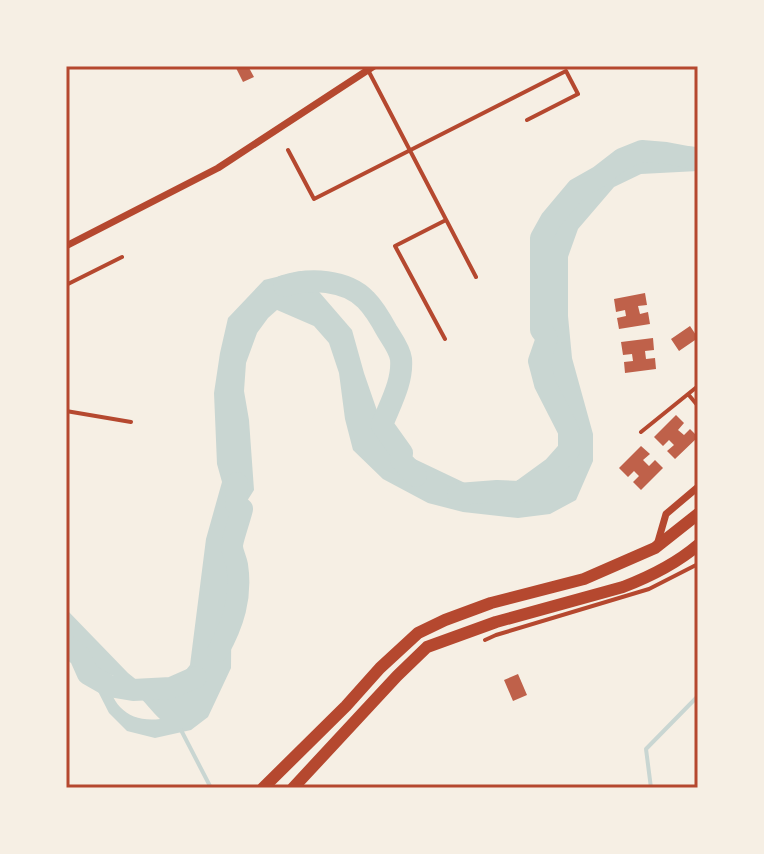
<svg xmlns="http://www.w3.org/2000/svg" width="764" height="854" font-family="'Alegreya Sans',sans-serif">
  <rect width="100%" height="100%" fill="#f6efe4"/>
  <path fill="#c9d6d2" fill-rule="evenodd" d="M685 146 698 147V171L641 174 614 187 578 229 568 257V316L572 358 593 434V461L576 500 550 514 518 518 463 512 428 503 383 479 353 450 345 419 339 373 329 343 314 326 277 310 268 318 257 333 246 363 244 391 249 420 254 490 242 509 232 544 231 668 208 717 191 730 155 738 127 731 109 713 80 656 66 639V609L128 673 149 690 172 688 190 665 206 539 222 482 217 464 214 393 220 353 228 318 264 280 301 271 352 330 364 373 382 425 402 453 486 493 520 492 543 487 569 450V431L550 367 542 307 541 238 551 220 577 189 590 175 601 168 622 159 663 148ZM108 674C129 679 145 705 160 719 129 723 109 705 108 674Z"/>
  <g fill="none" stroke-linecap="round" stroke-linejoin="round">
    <path stroke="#c9d6d2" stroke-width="4" d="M181 730 211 788
      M651 788 646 749 698 696"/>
    <path stroke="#c9d6d2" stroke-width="22" d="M284 286C309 278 346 279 366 300 375 309 381 320 387 331 392 339 400 350 401 359 403 382 390 404 382 425L402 453 401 460 416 476
      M458 494 497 491 520 492 553 468 569 450V431L545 384 539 361 547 338 541 330V238L551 220 577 189 600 176 622 159 642 151 666 153 698 159
      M66 645 80 656 88 674 109 686 133 690 171 688 196 677
      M218 651C233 624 242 597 237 565 236 559 232 552 232 546 232 540 240 518 242 509L236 504 237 483"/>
  </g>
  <path fill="#bf614a" d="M235 66H248L254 77 243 82Z
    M645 293 647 305 638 306 640 314 648 312 650 324 619 329 617 318 626 316 625 310 616 312 614 299Z
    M690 326 698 338 679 351 671 339Z
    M653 338 654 350 645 351 646 359 655 358 656 369 625 373 624 362 633 361 632 354 623 355 621 342Z
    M676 415 684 423 678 430 684 435 690 429 698 437 675 459 667 451 674 445 669 440 663 446 654 437Z
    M641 446 650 454 643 460 649 466 655 460 663 468 641 490 633 482 639 476 634 471 628 477 619 468Z
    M518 674 527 695 513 701 504 680Z"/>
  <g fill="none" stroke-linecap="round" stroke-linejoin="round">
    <path stroke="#b5482f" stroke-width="4" d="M368 70 476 277
      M288 150 314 199 566 71 578 94 527 120
      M66 285 122 257
      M445 339 395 246 446 220
      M688 394 698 406
      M66 411 131 422
      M641 432 698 386
      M485 640 496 635 649 589 698 564"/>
    <path stroke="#b5482f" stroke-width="7" d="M66 246 218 168 374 66
      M657 545 666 514 698 487"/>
    <path stroke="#b5482f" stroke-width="12" d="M263 788 346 706 380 668 418 633 445 620 491 603 584 579 655 548 698 514
      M293 788 397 676 427 647 496 622 623 587C649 577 677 563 698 545"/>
  </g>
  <rect width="764" height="854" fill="none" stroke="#f6efe4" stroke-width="136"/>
  <rect x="68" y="68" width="628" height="718" fill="none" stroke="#b5482f" stroke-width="3"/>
</svg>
